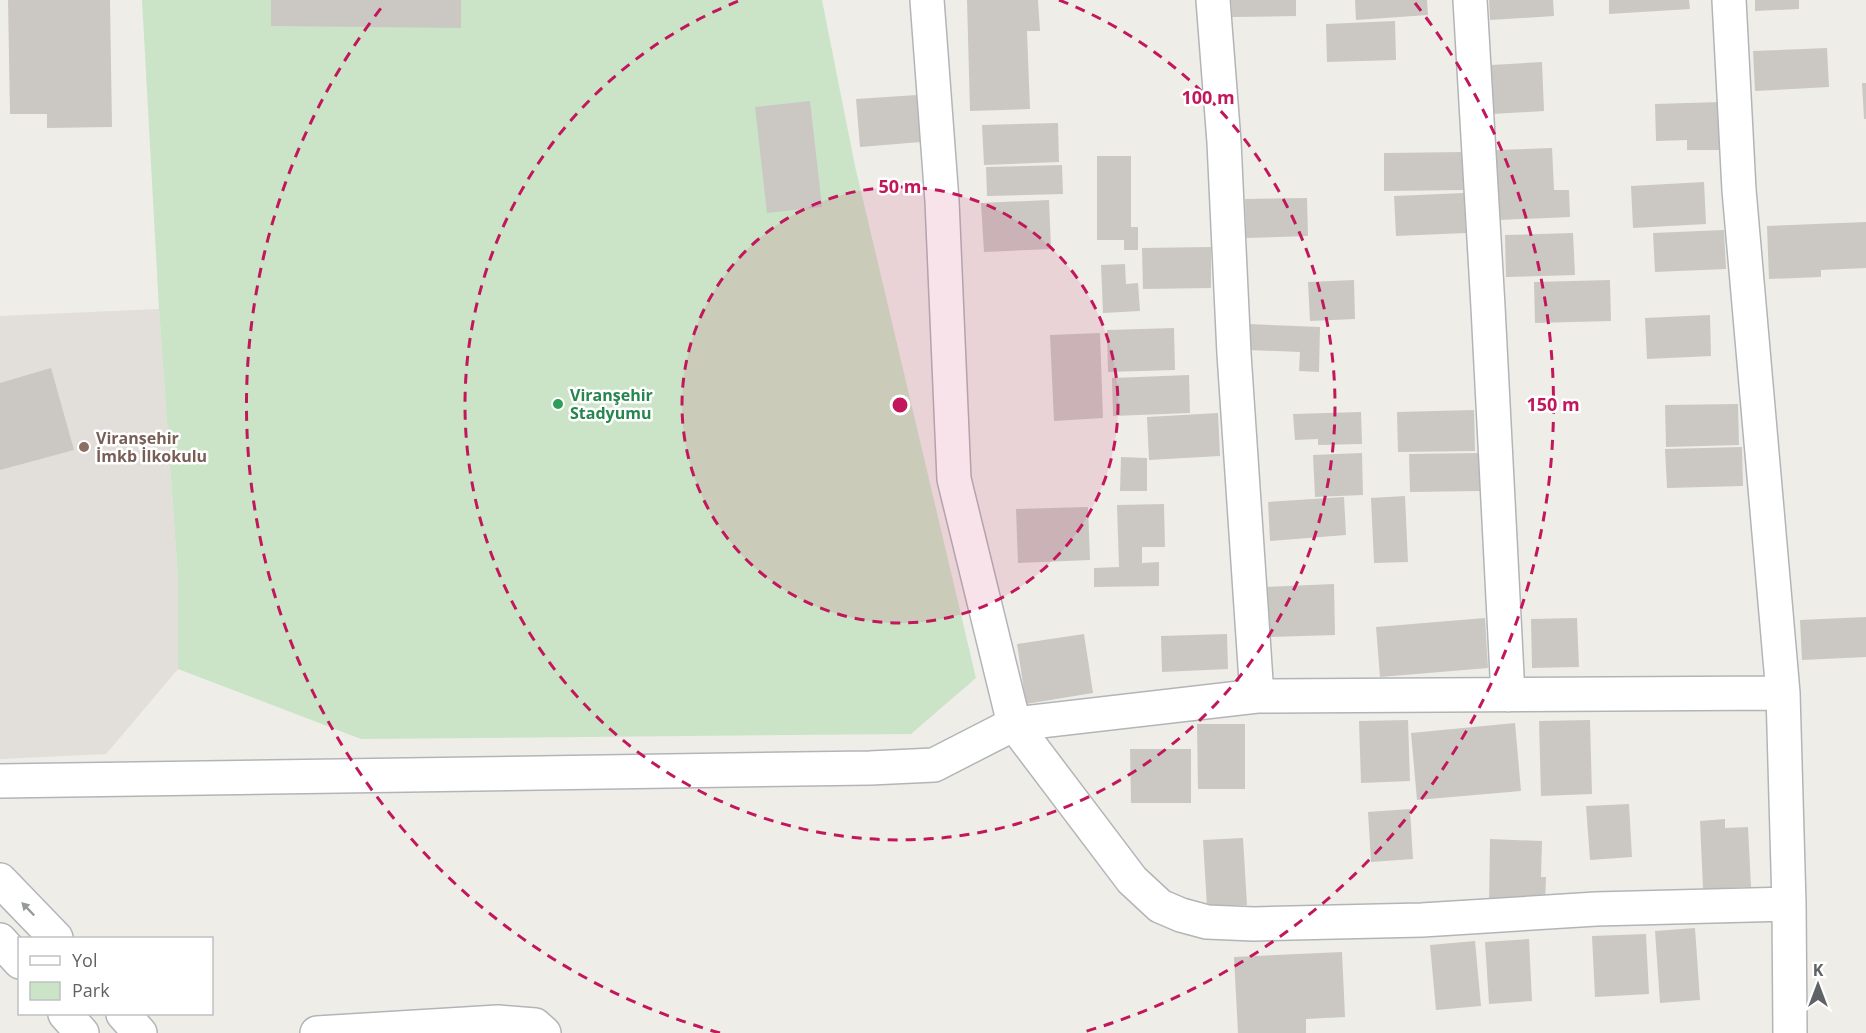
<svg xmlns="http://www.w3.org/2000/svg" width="1866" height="1033" font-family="'Open Sans',sans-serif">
  <rect width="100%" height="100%" fill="#efede8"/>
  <path fill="#e2ded9" d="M159 309 178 578V669L106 754 0 759V316Z"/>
  <path fill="#cbe4c7" d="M142 0H822L855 166 976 678 911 734 361 739 178 669V578L159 309Z"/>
  <path fill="#cbc8c4" d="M8 0H110L112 127 47 128V114H10Z
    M271 0H461V28L271 26Z
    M967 0H1038L1040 31H1027L1030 109 970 111Z
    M1231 0H1296V16L1232 17Z
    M1355 0H1427L1428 15 1356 20Z
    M1489 0H1553L1554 16 1490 20Z
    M1609 0H1689L1690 9 1609 14Z
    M1755 0H1799V9L1755 11Z
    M1395 21 1396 60 1327 62 1326 24Z
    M1827 48 1829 87 1755 91 1753 51Z
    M1542 62 1544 111 1493 114 1491 65Z
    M1862 83H1866V119H1864Z
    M917 95 921 142 860 147 856 99Z
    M810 101 822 207 767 213 755 107Z
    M1721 102 1722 150H1687V140L1656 141 1655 104Z
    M1058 123 1059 162 984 165 982 125Z
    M1552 148 1554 190H1569L1570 217 1499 220 1496 150Z
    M1464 152 1465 190 1384 191V153Z
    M1097 156H1131V227H1138V250H1124V240H1097Z
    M1062 165 1063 194 987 196 986 167Z
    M1704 182 1706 224 1633 228 1631 186Z
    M1464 193 1466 233 1396 236 1394 196Z
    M1307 198 1308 236 1246 238 1245 199Z
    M1049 200 1051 249 984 252 981 203Z
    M1866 222V268L1821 270V277L1769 279 1767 226Z
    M1724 230 1726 269 1655 272 1653 233Z
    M1573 233 1575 275 1506 277 1505 235Z
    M1211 247V288L1143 289 1142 248Z
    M1125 264 1126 284 1138 283 1140 311 1103 313 1101 265Z
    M1354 280 1355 319 1310 321 1308 282Z
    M1610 280 1611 321 1535 323 1534 282Z
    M1710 315 1711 356 1647 359 1645 318Z
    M1249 324 1320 327 1319 372 1299 371 1300 352 1248 350Z
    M1174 328 1175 370 1108 372 1107 330Z
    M1100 333 1103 418 1054 421 1050 335Z
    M51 368 74 450 0 470V383Z
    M1189 375 1190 413 1113 416 1112 378Z
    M1738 404 1739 445 1666 447 1665 405Z
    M1474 410 1475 451 1398 452 1397 412Z
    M1361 412 1362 444 1318 445V439L1295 440 1293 414Z
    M1218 413 1220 456 1149 460 1147 417Z
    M1742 447 1743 486 1667 488 1665 449Z
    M1362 453 1363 495 1315 497 1313 455Z
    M1479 453 1480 491 1410 492 1409 454Z
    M1121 457 1147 458V491H1120Z
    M1405 496 1408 562 1374 563 1371 498Z
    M1344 497 1346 535 1270 541 1268 502Z
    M1164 504 1165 547H1142V563L1159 562V586L1094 587V568L1119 567 1117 505Z
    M1088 507 1090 560 1018 563 1016 509Z
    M1334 584 1335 635 1267 637 1265 587Z
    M1866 617V657L1802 660 1800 620Z
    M1485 618 1488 668 1380 677 1376 627Z
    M1577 618 1579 667 1532 668 1531 619Z
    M1084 634 1093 693 1026 704 1017 644Z
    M1227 634 1228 669 1162 672 1161 636Z
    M1408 720 1410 781 1361 783 1359 721Z
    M1590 720 1592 794 1541 796 1539 721Z
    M1515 723 1521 791 1417 800 1411 733Z
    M1197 724H1245V789H1198Z
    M1130 749H1191V803H1131Z
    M1629 804 1632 857 1590 860 1586 806Z
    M1410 809 1413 859 1371 862 1368 812Z
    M1725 819V828L1748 827 1751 887 1703 889 1700 821Z
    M1243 838 1247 905 1207 907 1203 840Z
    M1490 839 1542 841 1541 877H1546L1545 904 1489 902Z
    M1695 928 1700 1000 1660 1003 1655 931Z
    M1646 934 1649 994 1595 997 1592 936Z
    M1529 939 1532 1001 1489 1004 1485 942Z
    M1475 941 1481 1006 1436 1010 1430 945Z
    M1342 952 1345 1017 1306 1019V1033H1238L1234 957Z"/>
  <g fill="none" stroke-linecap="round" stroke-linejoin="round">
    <g stroke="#b2b5b8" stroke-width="36">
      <path id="minor" d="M927 0 942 201 954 479 1014 724 1132 880 1160 906 1181 915 1207 922 1254 924 1422 920 1596 909 1789 904
        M1213 0 1224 142 1234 354 1257 696
        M1470 0 1488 307 1508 695
        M1729 0 1739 190 1783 693 1789 904 1790 1033
        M0 781 870 768 934 765 1014 724 1257 696 1783 693
        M0 880 56 938
        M0 940 20 962
        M65 1014 82 1033
        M123 1014 140 1033
        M317 1033 498 1022 535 1025 544 1033"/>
    </g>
    <use href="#minor" stroke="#fff" stroke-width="33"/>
  </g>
  <defs><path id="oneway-solid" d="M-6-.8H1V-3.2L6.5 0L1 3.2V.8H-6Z" transform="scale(1.5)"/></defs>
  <use fill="#979a9c" href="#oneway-solid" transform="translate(28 909) rotate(-134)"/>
  <circle cx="900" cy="405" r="218" fill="#c2185b" fill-opacity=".12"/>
  <g fill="none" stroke="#c2185b" stroke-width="3" stroke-dasharray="10 8">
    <circle cx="900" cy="405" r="218"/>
    <path d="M1059 0A435 435 0 1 1 741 0"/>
    <path d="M720 1033A653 653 0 0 1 385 3M1415 3A653 653 0 0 1 1080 1033"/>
  </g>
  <circle fill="#2e9e5b" stroke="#fff" stroke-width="2" cx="558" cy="404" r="6"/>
  <circle fill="#8d6e63" stroke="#fff" stroke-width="2" cx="84" cy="447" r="6"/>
  <g text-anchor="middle" stroke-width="5" stroke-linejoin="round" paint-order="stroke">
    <g font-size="16" font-weight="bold" fill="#27864d" stroke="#fff" text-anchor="start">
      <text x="570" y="401">Viranşehir<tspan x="570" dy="18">Stadyumu</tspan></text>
    </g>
    <g font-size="16" font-weight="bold" fill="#785e54" stroke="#fff" text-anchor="start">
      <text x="96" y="444">Viranşehir<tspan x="96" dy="18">İmkb İlkokulu</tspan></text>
    </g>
  </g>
  <circle cx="900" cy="405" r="9" fill="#c2185b" stroke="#fff" stroke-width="3"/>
  <g font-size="18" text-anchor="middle" font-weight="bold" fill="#c2185b" stroke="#fff" stroke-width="5" stroke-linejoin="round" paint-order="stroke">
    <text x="1208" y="104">100 m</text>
    <text x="900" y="193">50 m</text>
    <text x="1553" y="411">150 m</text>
  </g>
  <rect x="18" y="937" width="195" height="78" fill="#ffffff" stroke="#bfc1c2" stroke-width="1.5"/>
  <rect x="30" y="956" width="30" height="9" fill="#ffffff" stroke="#bfc1c2" stroke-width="1.5"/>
  <text x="72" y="967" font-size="18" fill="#5f6366">Yol</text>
  <rect x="30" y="982" width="30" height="18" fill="#cbe4c7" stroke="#bfc1c2" stroke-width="1.5"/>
  <text x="72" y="997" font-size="18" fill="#5f6366">Park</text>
  <g transform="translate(1818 985)" stroke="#ffffff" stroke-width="4.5" paint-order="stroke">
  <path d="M0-4.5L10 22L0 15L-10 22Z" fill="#5f6366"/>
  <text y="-9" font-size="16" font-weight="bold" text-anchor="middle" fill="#5f6366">K</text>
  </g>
</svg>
